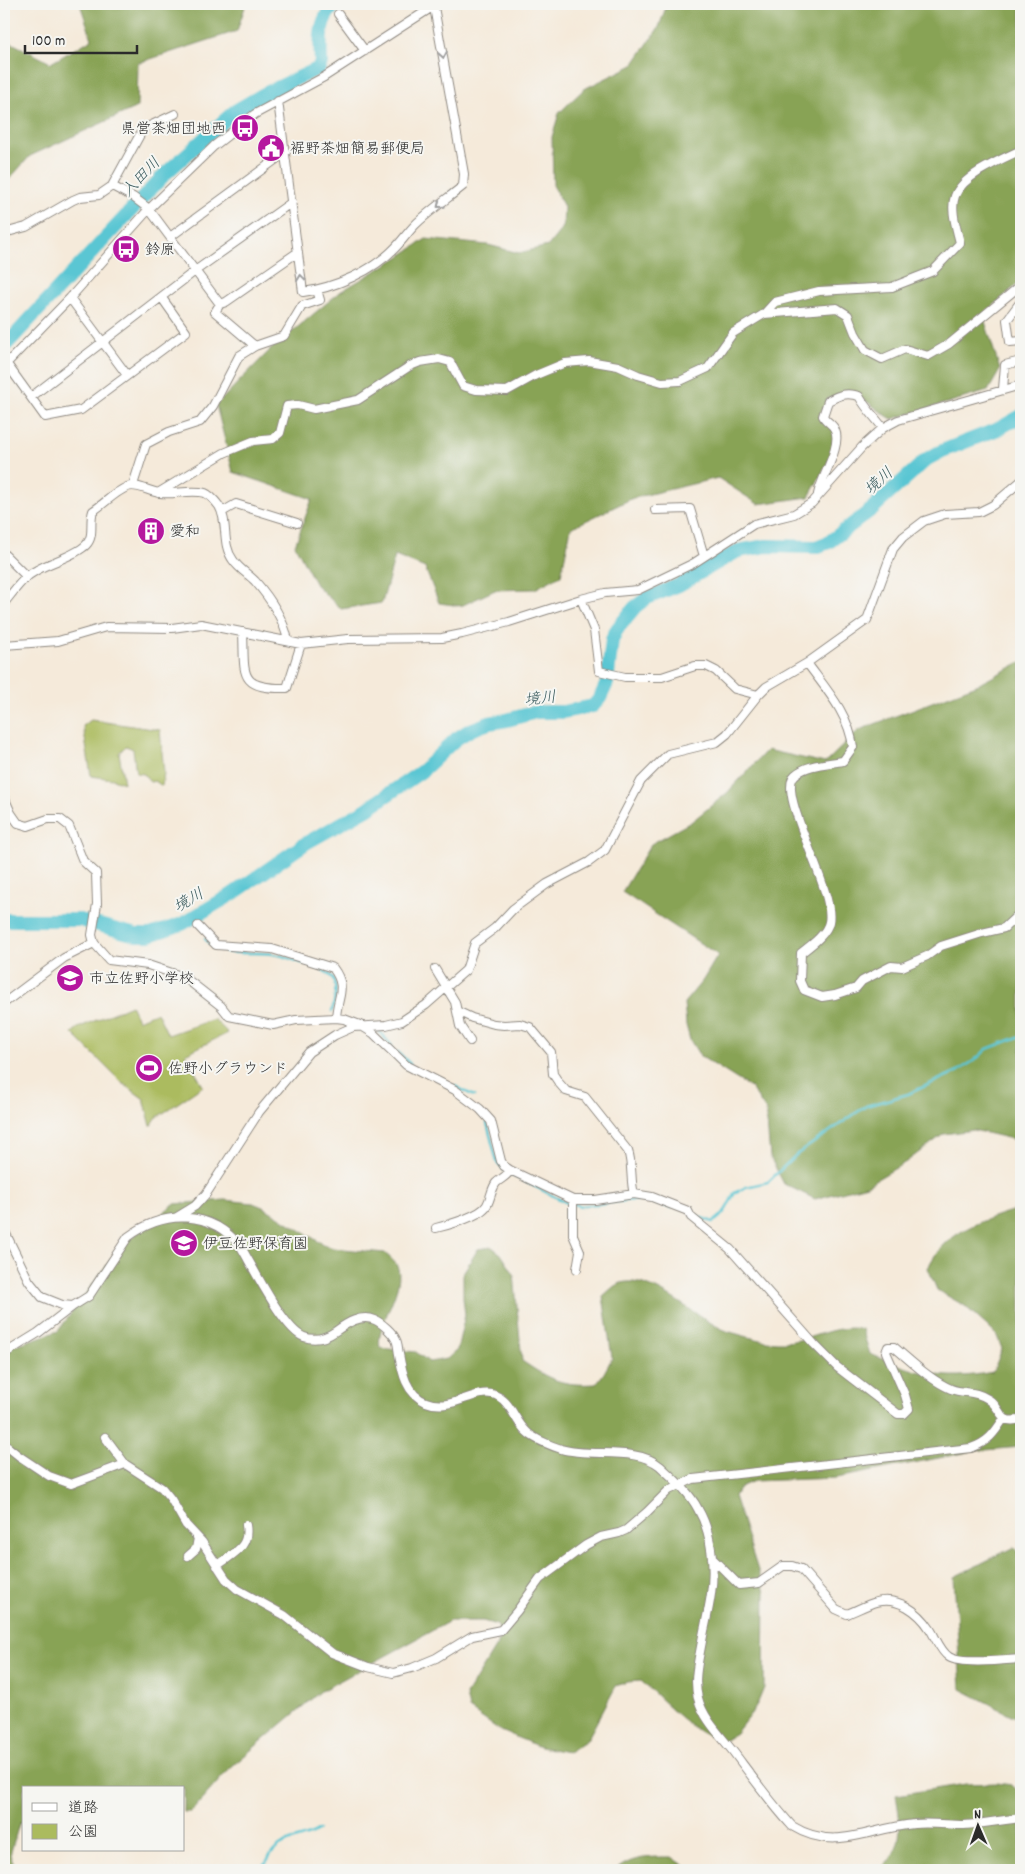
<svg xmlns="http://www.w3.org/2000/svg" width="1025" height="1874" font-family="Dekko,'Klee One',sans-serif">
  <rect width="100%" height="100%" fill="#f6f6f2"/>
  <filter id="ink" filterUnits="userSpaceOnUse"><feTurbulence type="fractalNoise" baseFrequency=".02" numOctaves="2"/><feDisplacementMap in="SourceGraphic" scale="10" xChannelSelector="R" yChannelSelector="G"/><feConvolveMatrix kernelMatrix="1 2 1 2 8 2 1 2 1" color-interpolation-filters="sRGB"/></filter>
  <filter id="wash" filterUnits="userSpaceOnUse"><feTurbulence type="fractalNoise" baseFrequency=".0096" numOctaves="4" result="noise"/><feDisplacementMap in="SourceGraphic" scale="20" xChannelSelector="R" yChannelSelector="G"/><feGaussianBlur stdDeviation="1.12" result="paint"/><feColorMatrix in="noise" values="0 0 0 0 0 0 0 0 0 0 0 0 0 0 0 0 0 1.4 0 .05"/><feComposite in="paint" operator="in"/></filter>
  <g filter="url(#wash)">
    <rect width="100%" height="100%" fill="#f5eada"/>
    <path fill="#abbb5e" stroke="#6b7344" d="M91 720 160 730 164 773 162 786 155 781 150 782 144 774 136 773 133 749 126 746 119 753 124 783 113 779 91 776 83 726Z
      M131 1005 138 1020 157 1012 168 1035 214 1019 228 1033 185 1054 203 1086 156 1118 151 1126 144 1099 121 1082 72 1033 78 1028Z"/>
    <path fill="#88a355" stroke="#5a6740" d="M80 4H246L237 31 138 63 137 107 30 156 4 185V39L51 63 92 39Z
      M667 4H1021V281L983 315 1000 370 988 391 892 419C876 410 864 397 848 390L827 399 819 416 836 431V447L809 497 758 504 718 478 633 498 571 528 561 575 535 589 495 590 461 606 439 603 425 568 395 556 382 603 341 609 316 585 295 545 312 499 233 472 216 405 270 350 340 292 397 258 426 239 488 245 519 253 548 246 563 227 564 207 553 185 552 137 559 113 584 89 633 65 659 27Z
      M1021 662V1141L973 1130 944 1134 906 1162 867 1185 815 1199 784 1184 770 1157 766 1111 751 1088 700 1056 690 1040 686 1025 684 1003 703 980 718 955 622 892 651 844 691 822 727 793 767 750 825 763 859 730 979 684Z
      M225 1200 253 1203 265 1208 321 1243 333 1248 385 1253C388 1256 393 1260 396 1264 409 1285 374 1325 380 1348L416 1352 429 1362 447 1359 457 1350 465 1315 463 1298V1273L478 1249 492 1247 501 1254 514 1274 522 1361C550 1380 562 1386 596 1384L604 1373 612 1358 603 1296C608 1292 612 1287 618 1284 650 1271 697 1320 727 1331 744 1336 766 1343 784 1342 812 1341 833 1324 862 1329L870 1354C918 1373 941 1382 993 1372L1002 1349 997 1336 986 1325 965 1306 937 1290 928 1268C944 1231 986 1219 1021 1208V1447L974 1451 837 1478 754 1481 740 1487 734 1496 765 1592 764 1688 756 1707 736 1733 723 1741C693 1735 664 1701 641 1681L627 1682 616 1686 587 1740 568 1752 540 1747 501 1731 469 1709 466 1695 503 1635 497 1625 483 1621H450L321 1691 230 1768 191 1812H184V1788H90L78 1786 74 1788H24V1819L19 1824 10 1855 16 1870H4V1349L58 1331 120 1247 174 1204Z
      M1014 1547 1021 1556V1713L1015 1717 961 1689 954 1577Z
      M997 1783 1012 1785 1019 1792 1021 1800V1870H880C905 1848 901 1825 896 1795L966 1784Z
      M672 1857 691 1870H616C632 1856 651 1857 672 1857Z"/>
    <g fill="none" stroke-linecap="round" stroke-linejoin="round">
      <path stroke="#5ac6d3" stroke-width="2.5" d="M188 920 190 922
        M205 939C222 960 250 950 273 954 283 955 293 960 302 963 334 972 341 978 332 1011
        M378 1030 392 1046
        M398 1052 410 1064
        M455 1086 474 1096
        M487 1123 497 1162 506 1171
        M510 1174 565 1202 581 1206 633 1200 652 1202 671 1208
        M691 1214 713 1222C724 1216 729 1205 734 1193L746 1187 768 1182 796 1155 866 1106 908 1094 958 1071 975 1060 987 1049 1021 1036
        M262 1870C272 1849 278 1844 300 1838 307 1836 313 1835 319 1830"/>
      <path stroke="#5ac6d3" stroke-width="14" d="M4 347 165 174 208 135 235 111 264 94 319 68 321 62C320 41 318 17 337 4
        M4 920H80L136 935H150L182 924 231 895 306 843 367 809 422 771 456 739 470 730 489 723 507 720 536 712H563L593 706 600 698 607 683 612 640 617 629 635 607 647 598 679 585 738 551 766 546 816 547 829 542 871 510 927 459 942 451 998 429 1021 416"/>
    </g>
  </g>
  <g filter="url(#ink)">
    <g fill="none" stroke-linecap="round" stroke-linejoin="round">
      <g stroke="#908a82" stroke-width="10">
        <path id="minor" d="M338 14 365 51
          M278 101 303 292C334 288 373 271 395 248 402 241 408 232 415 225 429 211 447 199 463 186L464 174 434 7
          M112 186 133 197 149 209 220 304 226 302 298 252
          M4 233 26 227 73 200 80 197 99 195 112 186 143 129 175 114
          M170 237 286 152
          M70 298 127 375
          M1021 303 1019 304 1007 320 1010 342 1021 341
          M764 314 837 308 848 315 855 333 865 350 882 359 905 349 928 356 949 344 1021 285
          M255 346 284 336 302 306 320 300 317 290
          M4 360 45 417 81 410 186 332 162 298
          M4 366 70 298 149 209 214 146 255 114 324 77 437 4
          M1003 389 1005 365 1021 361
          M31 397 195 271 292 202
          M133 485 146 444 169 432 200 422 213 406 239 356 255 346 215 312 220 304
          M158 493 224 453 253 441 273 439 280 433 287 406 298 405 314 409 358 400 410 366 420 362 439 359 450 362 463 386 476 390 507 391 536 375 565 363 589 361 618 366 638 375 662 382 680 381 708 368 733 333 764 314 775 302 819 291 892 287 933 271 960 243C957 229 950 210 955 196 963 175 1002 159 1021 150
          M818 494C822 476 842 446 835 430 833 424 826 422 823 416L828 401C839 395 846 392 859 396 866 409 874 416 883 428
          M655 510 690 509 704 556
          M222 512 236 504 297 523
          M4 554 26 576
          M581 599 594 630 599 671 625 677H662L695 666H706L716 671 735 689 758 695
          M4 603C14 591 23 577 37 570 50 562 75 556 86 545 95 536 89 522 93 511 104 504 115 492 127 487 137 483 149 492 160 493 174 495 191 489 205 493 210 495 216 502 219 506 229 523 221 544 233 560 239 569 248 574 255 581 270 598 283 618 288 640
          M243 632C245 674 237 689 287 688L301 644
          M4 645 58 641 106 627 172 628 201 624 301 644 348 639 442 638 462 634 509 622 581 599 605 593 638 590 694 563 754 524 794 514 812 503 862 447 883 428 898 420 1021 385
          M807 663C826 689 849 714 853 747L843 761C828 764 807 764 795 775 775 793 836 890 829 922 827 934 810 946 801 953L800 981 804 990 822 997 835 995 856 988 862 981 891 966 902 967 927 956 941 946 982 933 1004 928 1021 912
          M4 797 11 813 18 823 28 826 48 819H60L69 826 83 861 96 873 97 904 92 935 94 943 109 960 148 965 184 977 221 1006 229 1016 273 1025 296 1020 336 1018 344 1019 360 1025 373 1033 406 1065 455 1090 480 1109 491 1121 501 1161 504 1166 510 1170 573 1200H595L634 1194 652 1197 688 1211 691 1217 730 1249 814 1344 837 1367 898 1414H904L909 1409 905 1395 886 1352 888 1347H894C911 1361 930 1380 951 1389 965 1394 974 1390 988 1399 1003 1408 998 1426 1021 1419
          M198 926 216 945 272 949 333 968C348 988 337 996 336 1018
          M435 969 455 1002 460 1026 470 1041
          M4 1003 64 958 94 943
          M457 1011 472 1018 494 1024 504 1025 520 1024 530 1027 551 1052 553 1074 559 1083 566 1091 585 1097 628 1151C633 1165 630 1180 634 1194
          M573 1200V1235L580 1251 577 1269
          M177 1217 195 1206 206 1194 259 1112 309 1052 335 1035 353 1027 386 1025 402 1021 426 1005 466 970 475 943 495 928 513 909 547 884 589 862 605 850 641 781 668 754 717 742 727 734 758 695 766 687 807 663 867 620 893 549 903 537 924 521 945 514 979 512 993 505 1021 481
          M436 1228C448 1225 481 1216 487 1205 491 1198 491 1190 496 1183 501 1178 507 1177 510 1170
          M4 1230 29 1281 42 1297 62 1305 73 1306 89 1296 128 1237C165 1209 211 1210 241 1247 253 1267 284 1330 304 1337 315 1341 326 1338 336 1331 347 1323 361 1314 375 1320 382 1323 393 1333 396 1340 398 1343 398 1350 399 1354 402 1372 406 1394 426 1402 450 1412 472 1390 492 1394 511 1399 514 1421 527 1432 535 1440 550 1445 561 1449 591 1458 636 1446 660 1466 673 1478 690 1493 698 1509 712 1533 715 1567 711 1594 709 1609 705 1625 702 1641 699 1659 693 1679 698 1698 703 1719 722 1737 735 1754 753 1778 771 1803 792 1826 836 1853 869 1828 914 1824 930 1822 948 1825 964 1825 983 1824 1002 1820 1021 1818
          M4 1354 38 1333 73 1306
          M105 1437 125 1464
          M4 1444 19 1456 49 1476 71 1484 125 1464 162 1488 171 1499 186 1525 202 1542 226 1579 237 1589 284 1615 332 1653 368 1667 393 1673 412 1668 436 1658 472 1636 501 1630 517 1611 540 1579 586 1545 601 1537 619 1533 626 1530 647 1512 669 1490 693 1479 971 1448C988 1442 994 1434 1004 1418
          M188 1556 196 1549 198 1538
          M712 1558 739 1585 759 1583 783 1566H792L801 1569 836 1609 847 1614C857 1610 866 1605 876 1602 898 1596 919 1612 930 1629 936 1638 940 1651 949 1657 961 1665 1006 1660 1021 1659
          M217 1566C233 1553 250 1548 246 1525"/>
      </g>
      <use href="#minor" stroke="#fff" stroke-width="8"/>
    </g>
    <defs><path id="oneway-chevron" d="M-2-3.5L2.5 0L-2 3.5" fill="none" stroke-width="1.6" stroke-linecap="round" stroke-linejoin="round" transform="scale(1.25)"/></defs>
    <g stroke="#a0a0a0">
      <use href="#oneway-chevron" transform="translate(443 55) rotate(80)"/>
      <use href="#oneway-chevron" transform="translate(440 205) rotate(141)"/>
      <use href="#oneway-chevron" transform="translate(301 278) rotate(-97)"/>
    </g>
  </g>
  <defs>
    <g id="bus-disc" transform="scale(1.4375)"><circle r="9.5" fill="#b5179e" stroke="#f6f6f2"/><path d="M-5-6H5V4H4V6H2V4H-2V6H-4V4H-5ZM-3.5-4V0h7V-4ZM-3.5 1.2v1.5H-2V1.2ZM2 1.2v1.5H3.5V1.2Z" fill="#fff"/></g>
    <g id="civic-disc" transform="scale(1.4375)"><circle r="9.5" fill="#b5179e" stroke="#f6f6f2"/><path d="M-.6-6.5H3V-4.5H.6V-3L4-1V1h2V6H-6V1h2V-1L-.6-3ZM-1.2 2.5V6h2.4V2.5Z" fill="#fff"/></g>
    <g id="building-disc" transform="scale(1.4375)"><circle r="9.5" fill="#b5179e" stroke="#f6f6f2"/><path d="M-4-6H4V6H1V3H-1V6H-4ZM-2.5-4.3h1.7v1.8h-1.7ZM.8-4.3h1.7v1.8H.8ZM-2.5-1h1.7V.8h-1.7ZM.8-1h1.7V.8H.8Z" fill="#fff"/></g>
    <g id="school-disc" transform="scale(1.4375)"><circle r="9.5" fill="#b5179e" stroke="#f6f6f2"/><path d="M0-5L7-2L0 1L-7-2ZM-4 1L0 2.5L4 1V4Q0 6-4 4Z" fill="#fff"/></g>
    <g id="stadium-disc" transform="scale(1.4375)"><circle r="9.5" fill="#b5179e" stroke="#f6f6f2"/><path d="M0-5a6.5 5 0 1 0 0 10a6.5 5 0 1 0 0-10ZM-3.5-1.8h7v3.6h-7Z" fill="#fff"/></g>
  </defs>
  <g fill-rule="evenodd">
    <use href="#bus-disc" x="245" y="128"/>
    <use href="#civic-disc" x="271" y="148"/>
    <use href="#bus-disc" x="126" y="249"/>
    <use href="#building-disc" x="151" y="531"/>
    <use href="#school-disc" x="70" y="978"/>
    <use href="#stadium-disc" x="149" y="1068"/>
    <use href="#school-disc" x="184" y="1243"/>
  </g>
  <g text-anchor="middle" stroke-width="4" stroke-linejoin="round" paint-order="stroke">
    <g font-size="15" fill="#2b2b2b" stroke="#f6f6f2" text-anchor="start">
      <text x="226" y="133" text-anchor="end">県営茶畑団地西</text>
      <text x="290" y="153">裾野茶畑簡易郵便局</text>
      <text x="145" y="254">鈴原</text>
      <text x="170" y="536">愛和</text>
      <text x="89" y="983">市立佐野小学校</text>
      <text x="168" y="1073">佐野小グラウンド</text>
      <text x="203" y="1248">伊豆佐野保育園</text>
    </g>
    <g font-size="16" font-style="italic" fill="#395a5d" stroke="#f6f6f2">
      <text transform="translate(140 176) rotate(-46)" y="6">入田川</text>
      <text transform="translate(878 480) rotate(-42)" y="6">境川</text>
      <text transform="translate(540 697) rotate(-6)" y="6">境川</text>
      <text transform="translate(188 899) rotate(-30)" y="6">境川</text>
    </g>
  </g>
  <rect width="1025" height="1874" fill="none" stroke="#f6f6f2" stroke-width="20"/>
  <rect x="22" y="1786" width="162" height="65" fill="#f6f6f2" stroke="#a5a5a2"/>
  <rect x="32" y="1803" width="25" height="8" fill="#ffffff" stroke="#a5a5a2"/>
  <text x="68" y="1812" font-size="15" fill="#2b2b2b">道路</text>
  <rect x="32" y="1824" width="25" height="15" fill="#abbb5e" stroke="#a5a5a2"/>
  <text x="68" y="1836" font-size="15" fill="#2b2b2b">公園</text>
  <g transform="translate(978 1826) rotate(358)" stroke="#f6f6f2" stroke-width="4" paint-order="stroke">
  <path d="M0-4L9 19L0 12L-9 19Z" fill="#2b2b2b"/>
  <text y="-8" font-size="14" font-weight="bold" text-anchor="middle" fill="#2b2b2b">N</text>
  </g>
  <path d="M25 45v8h112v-8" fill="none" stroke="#2b2b2b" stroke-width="2.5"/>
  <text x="32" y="45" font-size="15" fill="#2b2b2b" stroke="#f6f6f2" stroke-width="4" paint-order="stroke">100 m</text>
</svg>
